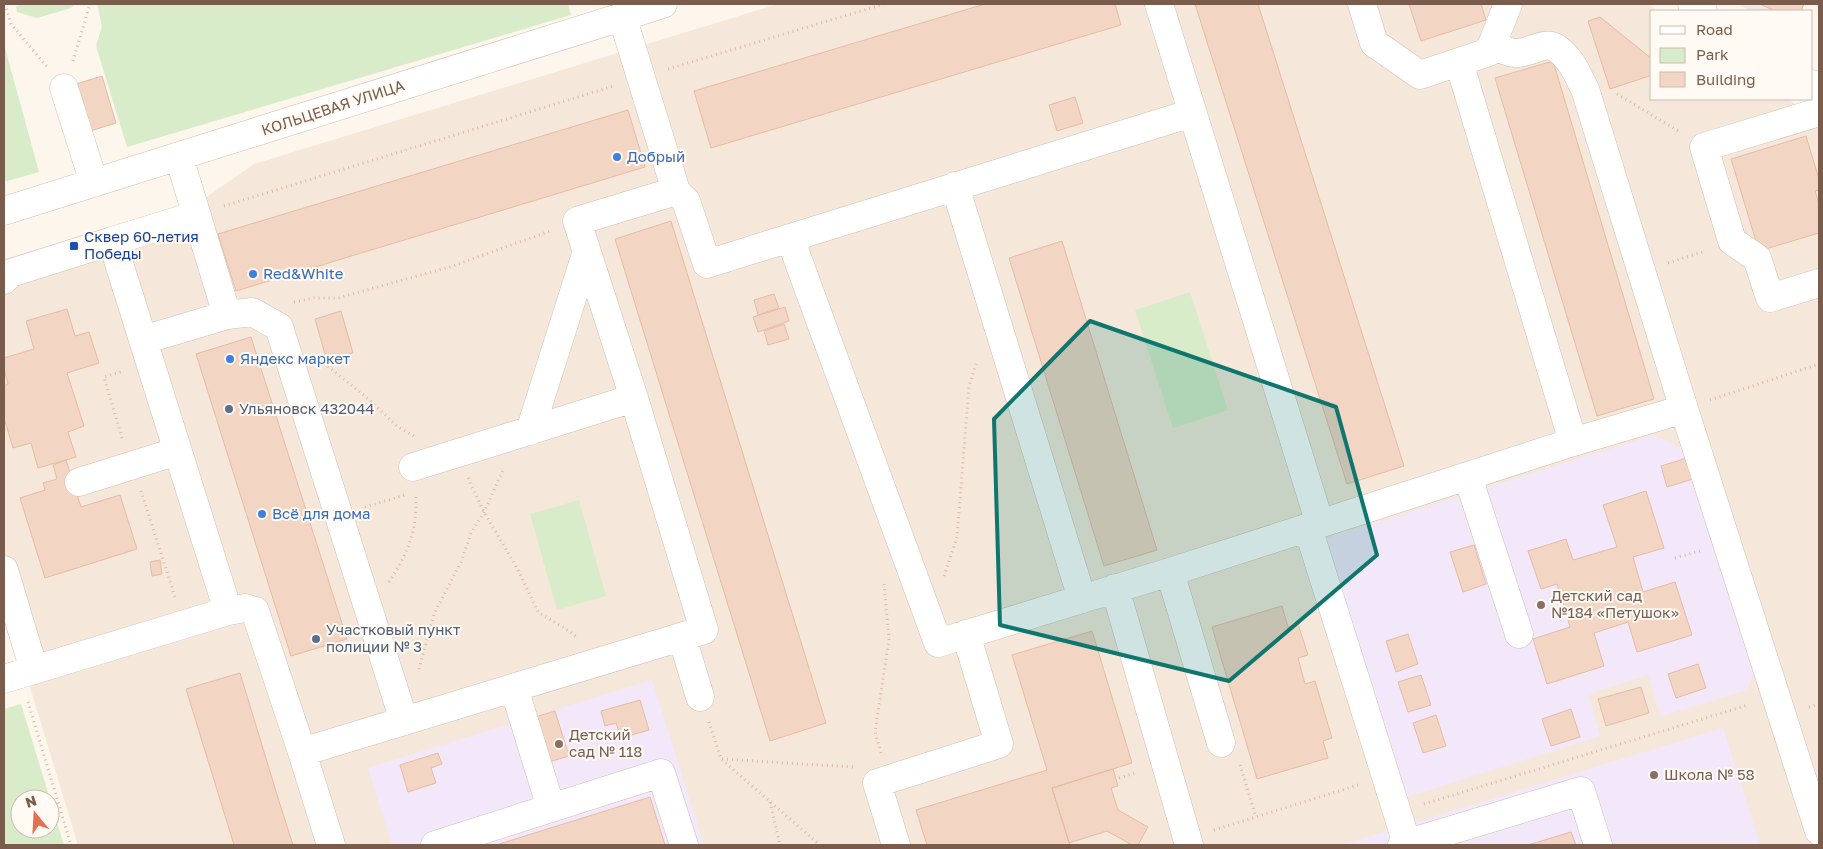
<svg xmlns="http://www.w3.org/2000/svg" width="1823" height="849" font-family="'Golos Text',sans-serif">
  <rect width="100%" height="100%" fill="#fdf6ec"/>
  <path fill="#f5e8da" d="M778 4H1647L1658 11H1652V99H1788L1819 119V845H78L4 602V259L205 198 254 164Z"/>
  <path fill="#efe9e4" d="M1738 4H1791L1787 11H1750Z"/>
  <path fill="#f3e8fa" d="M1654 435 1689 452 1756 665 1747 690 1661 716 1648 675 1588 694 1600 736 1404 798 1324 539Z
    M652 680 704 845H392L368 768Z
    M1723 728 1760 845H1341Z"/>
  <path fill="#d8ecc9" d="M24 4H75L71 8 37 18 17 12 16 6Z
    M97 4H568L571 15 127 147 96 46 102 26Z
    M4 44 39 172 4 182Z
    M1190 292 1228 410 1173 428 1135 310Z
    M579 500 606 596 557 610 530 514Z
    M21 704 50 799H20V829H50V800L64 845H4V709Z"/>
  <path fill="#f3d5c3" stroke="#e6bba3" d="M985 4H1115L1121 25 711 148 694 91Z
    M1195 4H1258L1404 466 1347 484Z
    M1409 4H1481L1486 20 1421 41Z
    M1760 4H1804L1801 11H1775Z
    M1600 17 1652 59V75L1610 89 1588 21Z
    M1553 61 1654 399 1597 416 1495 78Z
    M102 76 116 123 90 131 76 84Z
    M1075 97 1083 123 1057 131 1049 105Z
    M628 110 645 167 236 291 218 234Z
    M1806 136 1819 179V190L1815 191 1819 204V233L1759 251 1731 159Z
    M671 221 826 723 770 741 615 239Z
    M1062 241 1157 550 1104 566 1009 258Z
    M774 294 779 308 758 315 754 300Z
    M785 307 789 321 758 332 753 317Z
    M67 309 75 336 89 332 99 363 67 373 84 426 68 432 76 457 38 468 31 443 13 448 4 418V386L8 384 4 369V358L34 349 26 321Z
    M341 311 353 353 327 361 315 319Z
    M784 324 789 339 768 345 764 331Z
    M251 337 347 639 291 656 196 354Z
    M1687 458 1693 479 1667 487 1661 466Z
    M66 460 81 507 120 495 137 549 45 578 20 498 45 490 43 483 57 479 53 465Z
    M1646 491 1664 548 1633 557 1643 592 1675 582 1692 635 1637 652 1628 622 1594 633 1604 666 1547 684 1533 639 1570 627 1557 584 1541 589 1528 551 1566 539 1573 560 1617 547 1603 505Z
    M1474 545 1486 584 1463 592 1450 552Z
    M160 560 162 574 152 576 150 562Z
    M1282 606 1288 627 1298 624 1308 655 1298 658 1305 684 1315 681 1332 738 1323 741 1328 758 1257 779 1212 627Z
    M1092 631 1132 763 1052 788 1070 845H927L916 810 1047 770 1012 655Z
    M1408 634 1418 664 1396 672 1386 641Z
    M1698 664 1706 688 1676 698 1668 674Z
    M240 673 278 798 293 845H234L186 689Z
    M1421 675 1431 705 1408 712 1398 682Z
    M1641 687 1649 713 1606 726 1598 699Z
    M640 700 649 730 621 738 616 723 605 726 601 711Z
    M1571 709 1580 737 1551 746 1542 719Z
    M555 711 569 756 549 762 535 717Z
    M1436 715 1446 746 1423 753 1413 723Z
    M438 753 442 764 431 768 436 783 408 792 400 765Z
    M1113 769 1118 786 1111 788 1118 810 1148 827 1138 845H1132L1107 831 1069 843 1052 788Z
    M650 797 665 845H496Z
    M1571 832 1576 845H1528Z"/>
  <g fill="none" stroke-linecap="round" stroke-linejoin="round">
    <g stroke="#d1beb0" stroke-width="29">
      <path id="minor" d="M1159 4 1320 524
        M1362 4 1374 43 1420 75 1489 52 1508 4
        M1692 4 1703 11
        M622 16 676 191 686 201 707 264 790 238 938 643 1170 572 1573 442 1684 409
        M1493 44C1501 48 1509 54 1518 53 1541 50 1548 35 1567 58 1575 66 1579 79 1585 89L1684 409 1819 831
        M1459 62 1573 442
        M1812 84 1819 89
        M64 88 94 183
        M1819 112 1704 147 1732 241 1757 258 1770 298 1819 283
        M179 157 227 315
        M955 186 1082 599
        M4 211 663 4
        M790 238 1192 113
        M4 280 11 273 112 241
        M143 340 227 315 252 312 279 327 404 721
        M530 431 586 254
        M413 467 634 398
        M1468 477 1519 634
        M79 482 178 451
        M1308 528 1407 844
        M4 570 34 670
        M1170 572 1221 743
        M1115 588 1189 845
        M228 611 245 608 255 611 302 752 331 845
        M682 637 700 697
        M4 679 228 611 112 241 197 215
        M514 688 551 808
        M302 752 704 630 634 398 577 221 676 191
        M435 845 661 773 684 845
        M896 845 877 783 999 744 966 634
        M1402 845 1581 791 1598 845"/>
    </g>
    <path stroke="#d9b8a5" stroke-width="3" stroke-dasharray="1 4" stroke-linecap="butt" d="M5 4 11 24 47 67
      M73 61 90 4
      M668 69 884 4
      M1617 94 1680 132
      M224 206 614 86
      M1668 263 1705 251
      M294 302 314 298H338L450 267 550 231
      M320 360 366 397 398 427 414 436
      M1710 400 1819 364
      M122 438 104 377 123 371
      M468 478 484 512 517 568 538 612 569 631 578 638
      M141 491 175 597
      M365 507 405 495
      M1675 558 1700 551
      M944 576 957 537 969 386 977 361
      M389 582C409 552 417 530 416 495
      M419 669 434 614 461 562 471 533 484 512 504 468
      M28 702 71 845
      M1809 707 1819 704
      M709 722 721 759 820 845
      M881 753 875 732 889 639 884 584
      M722 759 853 767
      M1240 765 1256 817
      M1119 778 1138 772
      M770 802 780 845
      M1424 804 1748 705
      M1214 830 1358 785"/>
    <use href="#minor" stroke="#fff" stroke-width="28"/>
  </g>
  <path fill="#0f766e" fill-opacity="0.2" stroke="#0f766e" stroke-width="4" stroke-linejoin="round" d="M1090 321 1336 407 1377 555 1229 681 1000 625 994 419Z"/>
  <g fill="#3f7fe0" stroke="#fffaf3" stroke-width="2">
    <circle cx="617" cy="157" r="5"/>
    <circle cx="253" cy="274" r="5"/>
    <circle cx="230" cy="359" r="5"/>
    <circle cx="262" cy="514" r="5"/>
  </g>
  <rect fill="#1a4fb4" stroke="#fffaf3" stroke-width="2" x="69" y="241" width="10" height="10" rx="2.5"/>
  <g fill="#5c6f8a" stroke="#fffaf3" stroke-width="2">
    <circle cx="229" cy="409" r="5"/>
    <circle cx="316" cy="639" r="5"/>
  </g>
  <g fill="#8d6e63" stroke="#fffaf3" stroke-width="2">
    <circle cx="1541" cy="605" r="5"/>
    <circle cx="559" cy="744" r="5"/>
    <circle cx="1654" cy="775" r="5"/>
  </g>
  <g text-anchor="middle" stroke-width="4" stroke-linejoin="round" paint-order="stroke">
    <g font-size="15" fill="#7a5c4d" stroke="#fffaf3">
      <text transform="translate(333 108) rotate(-18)" y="5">КОЛЬЦЕВАЯ УЛИЦА</text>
    </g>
    <g font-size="15" fill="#366cbe" stroke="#fffaf3" text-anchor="start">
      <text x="627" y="162">Добрый</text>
      <text x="263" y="279">Red&amp;White</text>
      <text x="240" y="364">Яндекс маркет</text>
      <text x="272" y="519">Всё для дома</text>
    </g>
    <g font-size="15" fill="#164399" stroke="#fffaf3" text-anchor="start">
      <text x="84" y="242">Сквер 60-летия<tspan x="84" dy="17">Победы</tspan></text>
    </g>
    <g font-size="15" fill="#4e5e75" stroke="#fffaf3" text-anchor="start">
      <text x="239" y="414">Ульяновск 432044</text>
      <text x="326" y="635">Участковый пункт<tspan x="326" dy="17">полиции № 3</tspan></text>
    </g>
    <g font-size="15" fill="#785e54" stroke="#fffaf3" text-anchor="start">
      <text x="1551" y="601">Детский сад<tspan x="1551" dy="17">№184 «Петушок»</tspan></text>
      <text x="569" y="740">Детский<tspan x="569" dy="17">сад № 118</tspan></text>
      <text x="1664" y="780">Школа № 58</text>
    </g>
  </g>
  <rect width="1823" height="849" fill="none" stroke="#7a5c4d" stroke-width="10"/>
  <rect x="1650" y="10" width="162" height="90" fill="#fffaf3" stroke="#cabbb1"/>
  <rect x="1660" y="26" width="25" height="8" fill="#ffffff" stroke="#cabbb1"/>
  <text x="1696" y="35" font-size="15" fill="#7a5c4d">Road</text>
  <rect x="1660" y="48" width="25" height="15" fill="#d8ecc9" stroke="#cabbb1"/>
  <text x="1696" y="60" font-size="15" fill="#7a5c4d">Park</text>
  <rect x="1660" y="72" width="25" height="15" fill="#f3d5c3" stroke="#cabbb1"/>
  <text x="1696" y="85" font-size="15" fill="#7a5c4d">Building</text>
  <g transform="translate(35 814) rotate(342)"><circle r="24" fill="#fffaf3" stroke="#cabbb1"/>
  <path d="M0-4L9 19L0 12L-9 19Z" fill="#e76f51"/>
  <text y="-8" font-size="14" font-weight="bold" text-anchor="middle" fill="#7a5c4d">N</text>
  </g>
</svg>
